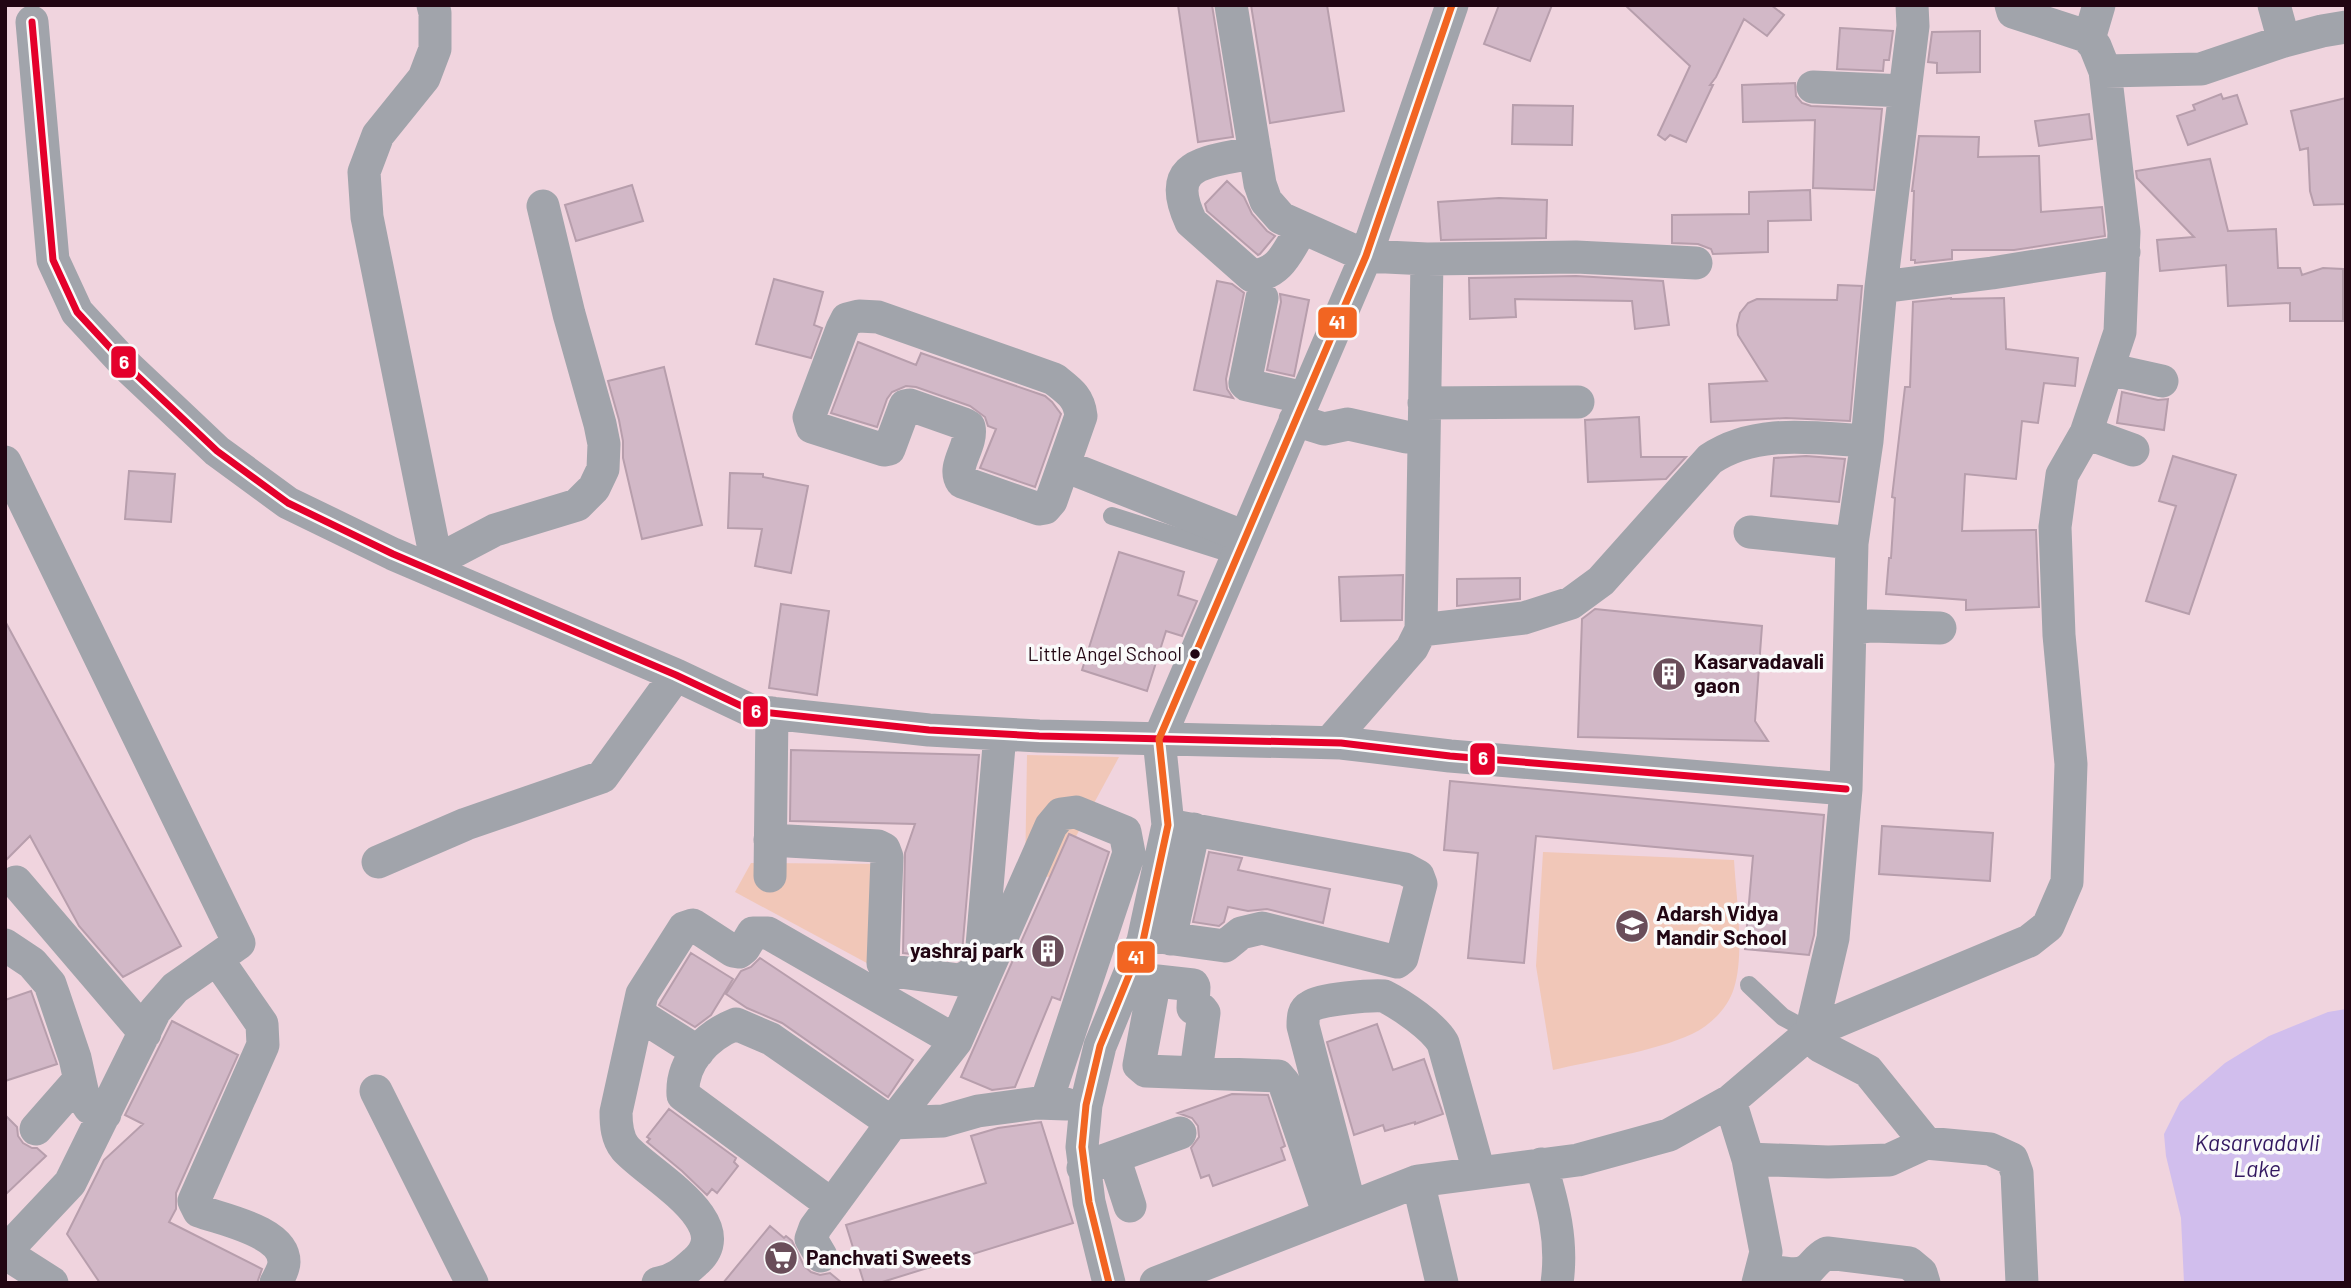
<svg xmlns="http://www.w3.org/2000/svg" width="2351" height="1288" font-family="Barlow,sans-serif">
  <rect width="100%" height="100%" fill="#f0d4de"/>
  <path fill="#f1c7b8" d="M1027 755 1119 757 1054 877 1025 876Z
    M1543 852 1734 860C1736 896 1745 954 1734 988 1728 1008 1711 1025 1692 1034 1653 1052 1595 1060 1553 1070L1536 966Z
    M751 863 890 864 889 975 735 892Z"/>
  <path fill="#d1beed" d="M2346 1009V1283H2184L2181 1218 2166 1156 2164 1134 2180 1102 2225 1063 2269 1036 2328 1012Z"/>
  <path fill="#d2b8c7" stroke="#b79eac" stroke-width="2" d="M1178 5H1212L1233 137 1198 142Z
    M1251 5H1327L1344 111 1270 123Z
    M1499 5H1552L1530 61 1484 44Z
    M1625 5H1771L1784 15 1767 36 1744 19 1716 77 1710 85H1713L1686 142 1670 135 1665 140 1658 135 1690 66Z
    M1840 28 1893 31 1889 60H1884L1883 71 1837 69Z
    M1980 31V72L1937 73V63L1928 62 1932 32Z
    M1795 83 1796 96 1802 103 1811 106 1882 109 1874 190 1813 188 1815 120 1743 122 1742 85Z
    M2221 94 2223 99 2237 95 2247 124 2188 145 2177 116 2195 110 2193 105Z
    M2346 98V204L2314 205 2310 191 2308 148 2300 150 2291 111Z
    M1513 105 1573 106 1572 145 1512 144Z
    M2089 114 2092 139 2039 146 2035 121Z
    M1919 136 1979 137 1978 157 2039 156 2041 212 2102 207 2105 236 2014 250H1952V259L1915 263V260H1911L1914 191H1912Z
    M2210 159 2228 231 2276 229 2278 268H2300L2302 275 2323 268 2343 269V321H2290V303L2228 306 2226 265 2160 271 2157 240 2194 237 2137 178 2136 171Z
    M1227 181 1244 197 1252 214 1267 231 1275 236 1260 254 1258 255 1207 211 1205 204Z
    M632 185 643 221 576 241 565 205Z
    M1810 190 1811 220 1768 221V252L1713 254 1711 249 1698 244 1672 243V215L1749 214V192Z
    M1499 198 1547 200 1546 238 1441 240 1438 202Z
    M1576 276 1663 281 1669 325 1635 329 1632 301 1515 299 1516 317 1470 319 1469 278Z
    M774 279 823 292 814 325 822 328 811 358 756 344Z
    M1217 281 1232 284 1244 293 1226 379 1227 389 1233 398 1194 390Z
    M1838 285 1862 286 1850 421 1786 418 1711 422 1709 384 1767 381 1738 335 1737 325 1740 313 1748 303 1757 299 1837 300Z
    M1280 294 1309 300 1294 376 1267 370 1281 302Z
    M1951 298V299L2004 298 2006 349 2078 358 2075 386 2044 383 2038 423 2022 421 2016 479 1965 474 1962 531 2036 530 2039 607 1966 610V600L1886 594 1889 558H1891L1895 498 1892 497 1905 387H1910L1913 302Z
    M858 342 916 365 921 353 1045 396 1052 402 1061 414 1035 487 980 468 996 429 988 426 985 417 970 406 916 387 906 386 892 392 887 399 877 427 831 413Z
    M664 367 702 525 642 539 623 458V441L619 420 608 381Z
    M2122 392 2158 400 2168 399 2164 430 2117 423Z
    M1639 417 1641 457H1686L1666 479 1588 482 1585 420Z
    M1806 456 1845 459 1839 502 1771 496 1774 458Z
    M2173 456 2236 475 2189 614 2146 601 2176 506 2159 501Z
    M129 471 175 474 171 522 125 519Z
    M730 473 763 474V477L808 486 791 573 755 566 762 529 728 528Z
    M1119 552 1184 572 1178 595 1197 601 1182 636 1166 631 1147 691 1082 670Z
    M1403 575 1402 620 1341 621 1339 577Z
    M1520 578V599L1457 606V579Z
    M781 604 829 611 817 695 769 688Z
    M1595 609 1762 626 1755 721 1768 741 1578 737 1582 619Z
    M5 621 181 946 123 977 79 926 30 836 5 861Z
    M791 750 979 755 962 953 958 959 903 953 905 853 915 824 790 821Z
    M1450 781 1824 815 1814 935 1809 955 1745 949 1753 856 1536 836 1524 963 1468 958 1478 853 1444 850Z
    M1882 826 1993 833 1990 881 1879 874Z
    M1069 834 1109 852 1060 1000 1052 997 1015 1087 992 1090 961 1077Z
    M1209 852 1242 858 1238 870 1330 889 1323 923 1267 909 1248 911 1228 907 1224 922 1219 926 1193 922Z
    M691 953 733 979 711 1015 695 1027 659 1005Z
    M760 958 913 1060 888 1097 782 1023 747 1008 726 994 741 971 751 967Z
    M31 991 57 1064 5 1081V1000Z
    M172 1021 238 1055 176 1193V1209L169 1222 262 1269 257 1283H100L67 1234 104 1160 143 1124 125 1115Z
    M1377 1024 1393 1070 1424 1059 1443 1114 1415 1124V1122L1385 1131 1383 1125 1354 1135 1327 1042Z
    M1232 1094 1268 1095 1285 1146 1281 1148 1285 1160 1213 1186 1209 1175 1201 1178 1191 1148 1199 1137 1198 1126 1192 1118 1178 1113Z
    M669 1109 736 1158 734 1162 738 1166 717 1193 712 1189 707 1195 682 1171 647 1142 650 1139 647 1137Z
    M5 1115 17 1127 18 1136 23 1143 32 1148H37L46 1156 5 1195Z
    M1041 1122 1073 1223 879 1283H864L846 1225 986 1183 971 1136 998 1128Z
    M770 1226 784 1238 786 1236 792 1241 804 1266 811 1272 820 1275 830 1273 842 1283H723Z"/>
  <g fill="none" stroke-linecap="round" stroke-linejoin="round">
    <path stroke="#a1a4ab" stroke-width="18" d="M1112 516 1238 556
      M1749 985 1783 1017 1811 1032"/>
    <path stroke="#a1a4ab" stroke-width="33" d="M433 5 435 13V49L424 78 378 135 364 172 367 217 439 574
      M1231 5 1260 184 1266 201 1281 218 1366 256 1427 259 1576 257 1696 263
      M1912 5 1913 26 1881 287 1867 441 1852 543 1846 789 1833 938 1811 1032 1820 1046 1868 1071 1926 1143
      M2274 5 2284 41
      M32 22 53 260 77 312 128 367 180 416 217 451 288 503 393 554 676 675 752 711 929 730 1039 736 1341 743 1450 756 1846 789
      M2089 39 2099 5
      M2105 71 2201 69 2284 41 2322 31 2346 27
      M1813 87 1905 91
      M1255 152C1209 163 1162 160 1191 222L1252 276C1281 274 1288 250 1302 228
      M1881 287 1992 273 2124 252
      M1262 298 1245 383 1247 385 1305 398
      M859 316 878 317 1054 379C1069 391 1079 397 1081 416L1051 501 1045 508 1039 509 962 482C951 466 973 446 969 427L964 424 910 405 905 406 889 449 884 450 812 427 809 417 842 329 847 319Z
      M2108 369 2162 381
      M1424 403 1578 402
      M1295 420 1324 429 1348 424 1406 437
      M2086 433 2133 450
      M5 462 239 943 175 988 155 1011 70 1183 5 1252
      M1065 466 1245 537
      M1750 532 1852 543
      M436 561 495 530 577 505 594 488 603 469 604 444 600 424 569 314 543 206
      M1851 628 1871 626 1940 628
      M1421 630 1524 618 1571 603 1601 581 1710 459C1756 428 1814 438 1867 441
      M1330 742 1412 648 1421 630 1427 259
      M770 840 878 846 884 849 887 857 883 963 893 971 959 980C972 976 976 970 981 958L1000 734
      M378 862 466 824 602 777 676 675
      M770 876 772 713
      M16 882 145 1033
      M1145 935 1225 946 1241 933 1262 928 1397 962 1402 958 1421 884 1418 876 1405 869 1168 825
      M1170 939 1194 829
      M5 945 32 963 50 984 75 1058 84 1099 90 1108 105 1114
      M217 959 262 1024 263 1045 194 1201 199 1211C223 1220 284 1231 284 1262 284 1269 279 1277 276 1283
      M638 1014 698 1052
      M956 1041 1051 826 1061 814 1076 812 1125 832 1129 853 1046 1103
      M1196 1072 1204 1013 1201 1009 1193 1008 1194 987 1193 985 1157 981 1154 985 1139 1065 1146 1071 1278 1076 1284 1083 1329 1215
      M376 1091 472 1283
      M1730 1101 1748 1159 1766 1252 1758 1283
      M36 1129 79 1080
      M1114 1157 1130 1206
      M1748 1159 1828 1162 1889 1160 1926 1143 1990 1149 2012 1159 2017 1173 2022 1283
      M1541 1164C1553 1204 1563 1241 1557 1283
      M1083 1168 1180 1133
      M1418 1181 1442 1283
      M1350 1206 1303 1026C1303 1017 1303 1010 1311 1006 1321 999 1371 995 1384 996 1402 1005 1433 1026 1443 1043L1479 1172
      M5 1253 52 1283
      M821 1256 811 1239 815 1228 892 1123 943 1121 978 1111 1037 1103 1066 1104
      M1762 1269C1776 1271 1799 1279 1810 1268 1816 1262 1819 1257 1827 1253L1909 1263 1921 1273 1924 1283
      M658 1283C674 1281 684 1272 695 1262 741 1223 647 1174 625 1148 617 1138 616 1125 616 1112L642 994 684 928 693 925 733 951 739 952 744 948 753 933H768L956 1041 892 1123 771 1039 736 1024C706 1036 681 1062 683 1095L832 1205
      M1109 1283 1089 1202 1082 1147 1086 1105 1100 1046 1143 941 1168 825 1159 739 1366 256 1452 5
      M1156 1283 1418 1181 1578 1160 1669 1135 1730 1101 1811 1032 2029 941 2048 926 2067 882 2071 764 2059 635 2055 527 2062 475 2086 433 2120 332 2124 232 2105 71 2095 46 2086 36 2013 12 2011 5"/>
    <g stroke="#fafafa" stroke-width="12">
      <path id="bus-1" d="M32 22 53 260 77 312 128 367 180 416 217 451 288 503 393 554 676 675 752 711 929 730 1039 736 1341 743 1450 756 1846 789"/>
    </g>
    <g stroke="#fafafa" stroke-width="12">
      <path id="bus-2" d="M1109 1283 1089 1202 1082 1147 1086 1105 1100 1046 1143 941 1168 825 1159 739 1366 256 1452 5"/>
    </g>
    <use href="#bus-1" stroke="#e4002b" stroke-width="7"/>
    <use href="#bus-2" stroke="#f26522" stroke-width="7"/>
  </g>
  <defs>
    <g id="building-disc" transform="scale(1.75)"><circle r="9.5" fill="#6a4e5a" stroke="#fafafa"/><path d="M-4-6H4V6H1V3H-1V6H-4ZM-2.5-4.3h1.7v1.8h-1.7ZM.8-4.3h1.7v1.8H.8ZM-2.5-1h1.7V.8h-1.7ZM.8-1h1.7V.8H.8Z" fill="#fff"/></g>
    <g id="school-disc" transform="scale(1.75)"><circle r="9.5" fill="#6a4e5a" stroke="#fafafa"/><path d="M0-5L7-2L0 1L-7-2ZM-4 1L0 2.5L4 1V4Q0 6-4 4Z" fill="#fff"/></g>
    <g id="supermarket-disc" transform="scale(1.75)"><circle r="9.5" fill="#6a4e5a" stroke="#fafafa"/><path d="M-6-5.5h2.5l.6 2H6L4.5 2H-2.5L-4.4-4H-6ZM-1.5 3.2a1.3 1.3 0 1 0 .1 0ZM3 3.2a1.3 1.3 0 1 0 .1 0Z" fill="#fff"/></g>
  </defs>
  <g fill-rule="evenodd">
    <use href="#building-disc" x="1669" y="674"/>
    <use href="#school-disc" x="1632" y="926"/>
    <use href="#building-disc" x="1048" y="951"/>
    <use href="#supermarket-disc" x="781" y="1258"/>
  </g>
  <circle fill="#220613" stroke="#fafafa" stroke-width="2.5" cx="1195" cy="654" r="6"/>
  <g text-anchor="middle" stroke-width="7" stroke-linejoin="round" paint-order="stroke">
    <g font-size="19" fill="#220613" stroke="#fafafa" text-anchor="end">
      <text x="1182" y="661">Little Angel School</text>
    </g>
    <g font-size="21" font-weight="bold" fill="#220613" stroke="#fafafa" text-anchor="start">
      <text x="1694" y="669">Kasarvadavali<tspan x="1694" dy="24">gaon</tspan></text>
      <text x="1656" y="921">Adarsh Vidya<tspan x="1656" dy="24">Mandir School</tspan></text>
      <text x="1024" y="958" text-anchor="end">yashraj park</text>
      <text x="806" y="1265">Panchvati Sweets</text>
    </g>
    <g font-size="23" font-style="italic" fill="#331860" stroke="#fafafa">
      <text x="2257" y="1151">Kasarvadavli<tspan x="2257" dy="26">Lake</tspan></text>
    </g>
  </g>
  <g stroke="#fafafa" stroke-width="2.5">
    <rect x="1317" y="306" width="41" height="33" rx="7" fill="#f26522"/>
    <rect x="110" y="345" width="27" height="34" rx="7" fill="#e4002b"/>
    <rect x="742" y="695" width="27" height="33" rx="7" fill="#e4002b"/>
    <rect x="1469" y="742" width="27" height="34" rx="7" fill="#e4002b"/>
    <rect x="1116" y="940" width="40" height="34" rx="7" fill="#f26522"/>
  </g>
  <g font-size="19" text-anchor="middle" font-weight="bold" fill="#fff">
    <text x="1337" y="329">41</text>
    <text x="124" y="369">6</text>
    <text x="756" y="718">6</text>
    <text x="1483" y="765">6</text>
    <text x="1136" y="964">41</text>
  </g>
  <rect width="2351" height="1288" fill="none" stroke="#220613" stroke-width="14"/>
</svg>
